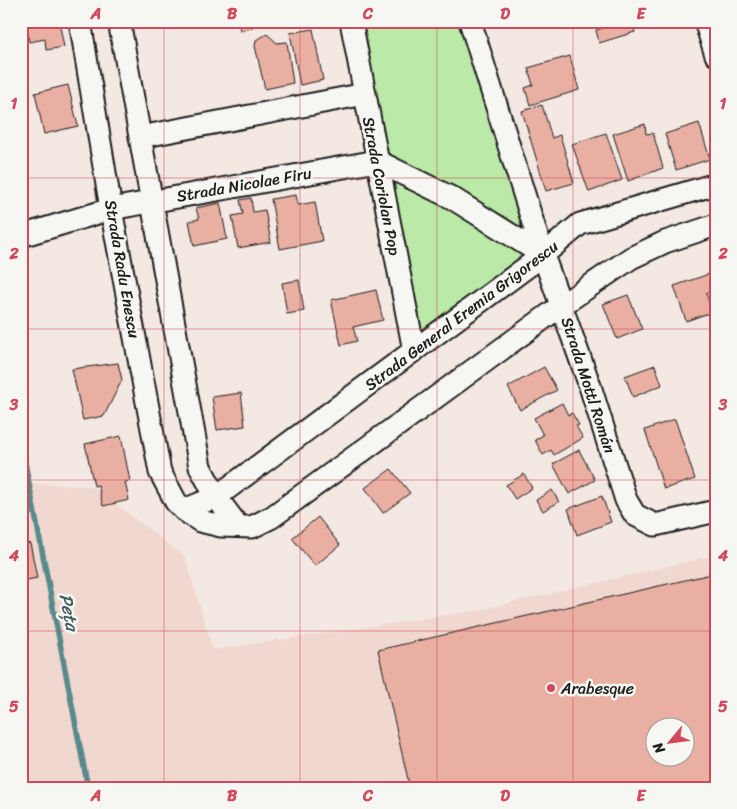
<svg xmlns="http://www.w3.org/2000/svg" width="737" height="809" font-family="Sriracha,sans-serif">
  <rect width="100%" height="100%" fill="#f3e8e2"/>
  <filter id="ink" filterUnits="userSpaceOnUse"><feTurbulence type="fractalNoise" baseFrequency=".02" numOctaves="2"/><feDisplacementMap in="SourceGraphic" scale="10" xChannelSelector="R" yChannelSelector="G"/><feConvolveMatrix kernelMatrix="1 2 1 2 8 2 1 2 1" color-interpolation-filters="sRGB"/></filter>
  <g filter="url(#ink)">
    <path fill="#f0d7cf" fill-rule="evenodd" d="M46 484 93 487 185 557 213 650 475 611 716 555V788H21V485ZM654 726H684V756H654Z"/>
    <path fill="#bbe9a8" stroke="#6c8262" d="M351 21H470L543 255 414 351Z"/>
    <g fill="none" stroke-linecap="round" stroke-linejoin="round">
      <path stroke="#598a8d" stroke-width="5.5" d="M21 442 88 788"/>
    </g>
    <path fill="#e9afa2" stroke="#1c1c1c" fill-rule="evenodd" d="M26 21H59L64 47 46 50 45 39 29 42Z
      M238 21H250L252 28 240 31Z
      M626 21H632L635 32 599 43 596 30Z
      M643 21H657L644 25Z
      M313 29 323 80 300 85 290 33Z
      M267 34 277 43 287 42 293 83 265 89 255 46 256 40Z
      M570 56 579 90 530 105 525 88 533 85 528 68Z
      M68 85 78 126 44 134 35 93Z
      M542 105 552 138 560 135 574 183 546 191 522 111Z
      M699 123 710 159 676 170 665 134Z
      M645 124 646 134 653 133 663 168 628 181 613 134Z
      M606 133 622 180 589 192 572 144Z
      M296 195 298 205 315 202 322 241 280 249 271 199Z
      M251 198 253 212 265 210 271 242 238 248 232 216 243 214 240 200Z
      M220 203 227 239 194 246 189 221 199 219 196 208Z
      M709 274 714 290 706 293 712 312 686 321 674 286Z
      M299 280 304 311 287 314 282 283Z
      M376 290 383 320 353 327 357 341 341 345 331 300Z
      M628 295 642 329 617 339 603 304Z
      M118 363 122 380 104 416 83 420 72 369Z
      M655 365 662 385 633 397 625 376Z
      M544 367 557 390 520 410 508 387Z
      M241 393 245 426 217 430 212 397Z
      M562 403 568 415 572 413 579 425 576 426 583 438 554 455 551 450 543 455 535 440 543 435 534 418Z
      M675 419 695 479 664 489 645 430Z
      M121 436 130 481 125 482 129 500 103 506 98 485 94 486 85 444Z
      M579 450 595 480 569 494 553 464Z
      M391 469 410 493 383 513 365 488Z
      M524 474 532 488 515 499 506 485Z
      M552 490 559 502 543 511 536 500Z
      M602 496 611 522 577 535 568 509Z
      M318 517 340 545 315 566 292 538Z
      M30 543 37 578 21 581V545Z
      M716 573V788H410L378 650ZM654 726H684V756H654Z"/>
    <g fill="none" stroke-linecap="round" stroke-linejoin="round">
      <g stroke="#1c1c1c" stroke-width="25">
        <path id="street" d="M80 21 111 209 160 472 176 502 184 510 200 521 221 526 252 527 272 517 562 305 631 258 665 242 716 225
          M119 21 200 467 216 497 238 526
          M351 21 414 351
          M470 21 543 255 590 386 626 500 635 515 655 525 716 511
          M705 21 716 55
          M140 137 365 94
          M377 161 452 198 543 255
          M21 236 111 209 377 161
          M184 510 216 497 543 255 580 224 716 184"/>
      </g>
      <use href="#street" stroke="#f6f6f2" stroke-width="21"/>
    </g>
  </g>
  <path fill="none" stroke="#d1495b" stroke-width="1" stroke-opacity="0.55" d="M164 21V788M300 21V788M437 21V788M573 21V788M21 178H716M21 329H716M21 480H716M21 631H716"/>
  <circle fill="#d1495b" stroke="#f6f6f2" stroke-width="2" cx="551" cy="688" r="5"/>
  <g text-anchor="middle" stroke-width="5" stroke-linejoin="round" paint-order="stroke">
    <g font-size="16" fill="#1c1c1c" stroke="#f6f6f2">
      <text transform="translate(244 184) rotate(-10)" y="6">Strada Nicolae Firu</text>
      <text transform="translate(382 186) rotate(79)" y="6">Strada Coriolan Pop</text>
      <text transform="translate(123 269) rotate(80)" y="6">Strada Radu Enescu</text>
      <text transform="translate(461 315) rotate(-37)" y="6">Strada General Eremia Grigorescu</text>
      <text transform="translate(589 385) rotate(72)" y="6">Strada Mottl Román</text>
    </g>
    <g font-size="16" fill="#1c1c1c" stroke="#f6f6f2" text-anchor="start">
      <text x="561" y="694">Arabesque</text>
    </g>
    <g font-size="18" font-style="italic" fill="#405c5e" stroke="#f6f6f2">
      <text transform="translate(69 612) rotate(79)" y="6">Peța</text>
    </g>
  </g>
  <rect width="737" height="809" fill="none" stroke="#f6f6f2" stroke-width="55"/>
  <g transform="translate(670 742) rotate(241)"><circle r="24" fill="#f6f6f2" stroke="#9f9f9c"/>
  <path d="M0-4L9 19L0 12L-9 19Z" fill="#d1495b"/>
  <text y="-8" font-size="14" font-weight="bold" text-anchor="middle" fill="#1c1c1c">N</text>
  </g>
  <rect x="28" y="28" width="682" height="754" fill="none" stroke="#d1495b" stroke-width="2"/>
  <g font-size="16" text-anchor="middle" font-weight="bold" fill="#d1495b">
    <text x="96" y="19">A</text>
    <text x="232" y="19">B</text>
    <text x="368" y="19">C</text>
    <text x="505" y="19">D</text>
    <text x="641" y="19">E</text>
    <text x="14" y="109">1</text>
    <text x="723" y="109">1</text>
    <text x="14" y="259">2</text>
    <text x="723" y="259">2</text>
    <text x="14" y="410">3</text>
    <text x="723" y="410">3</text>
    <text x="14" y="561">4</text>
    <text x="723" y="561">4</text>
    <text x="14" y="712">5</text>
    <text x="723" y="712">5</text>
    <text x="96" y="801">A</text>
    <text x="232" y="801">B</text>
    <text x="368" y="801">C</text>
    <text x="505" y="801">D</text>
    <text x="641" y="801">E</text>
  </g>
</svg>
